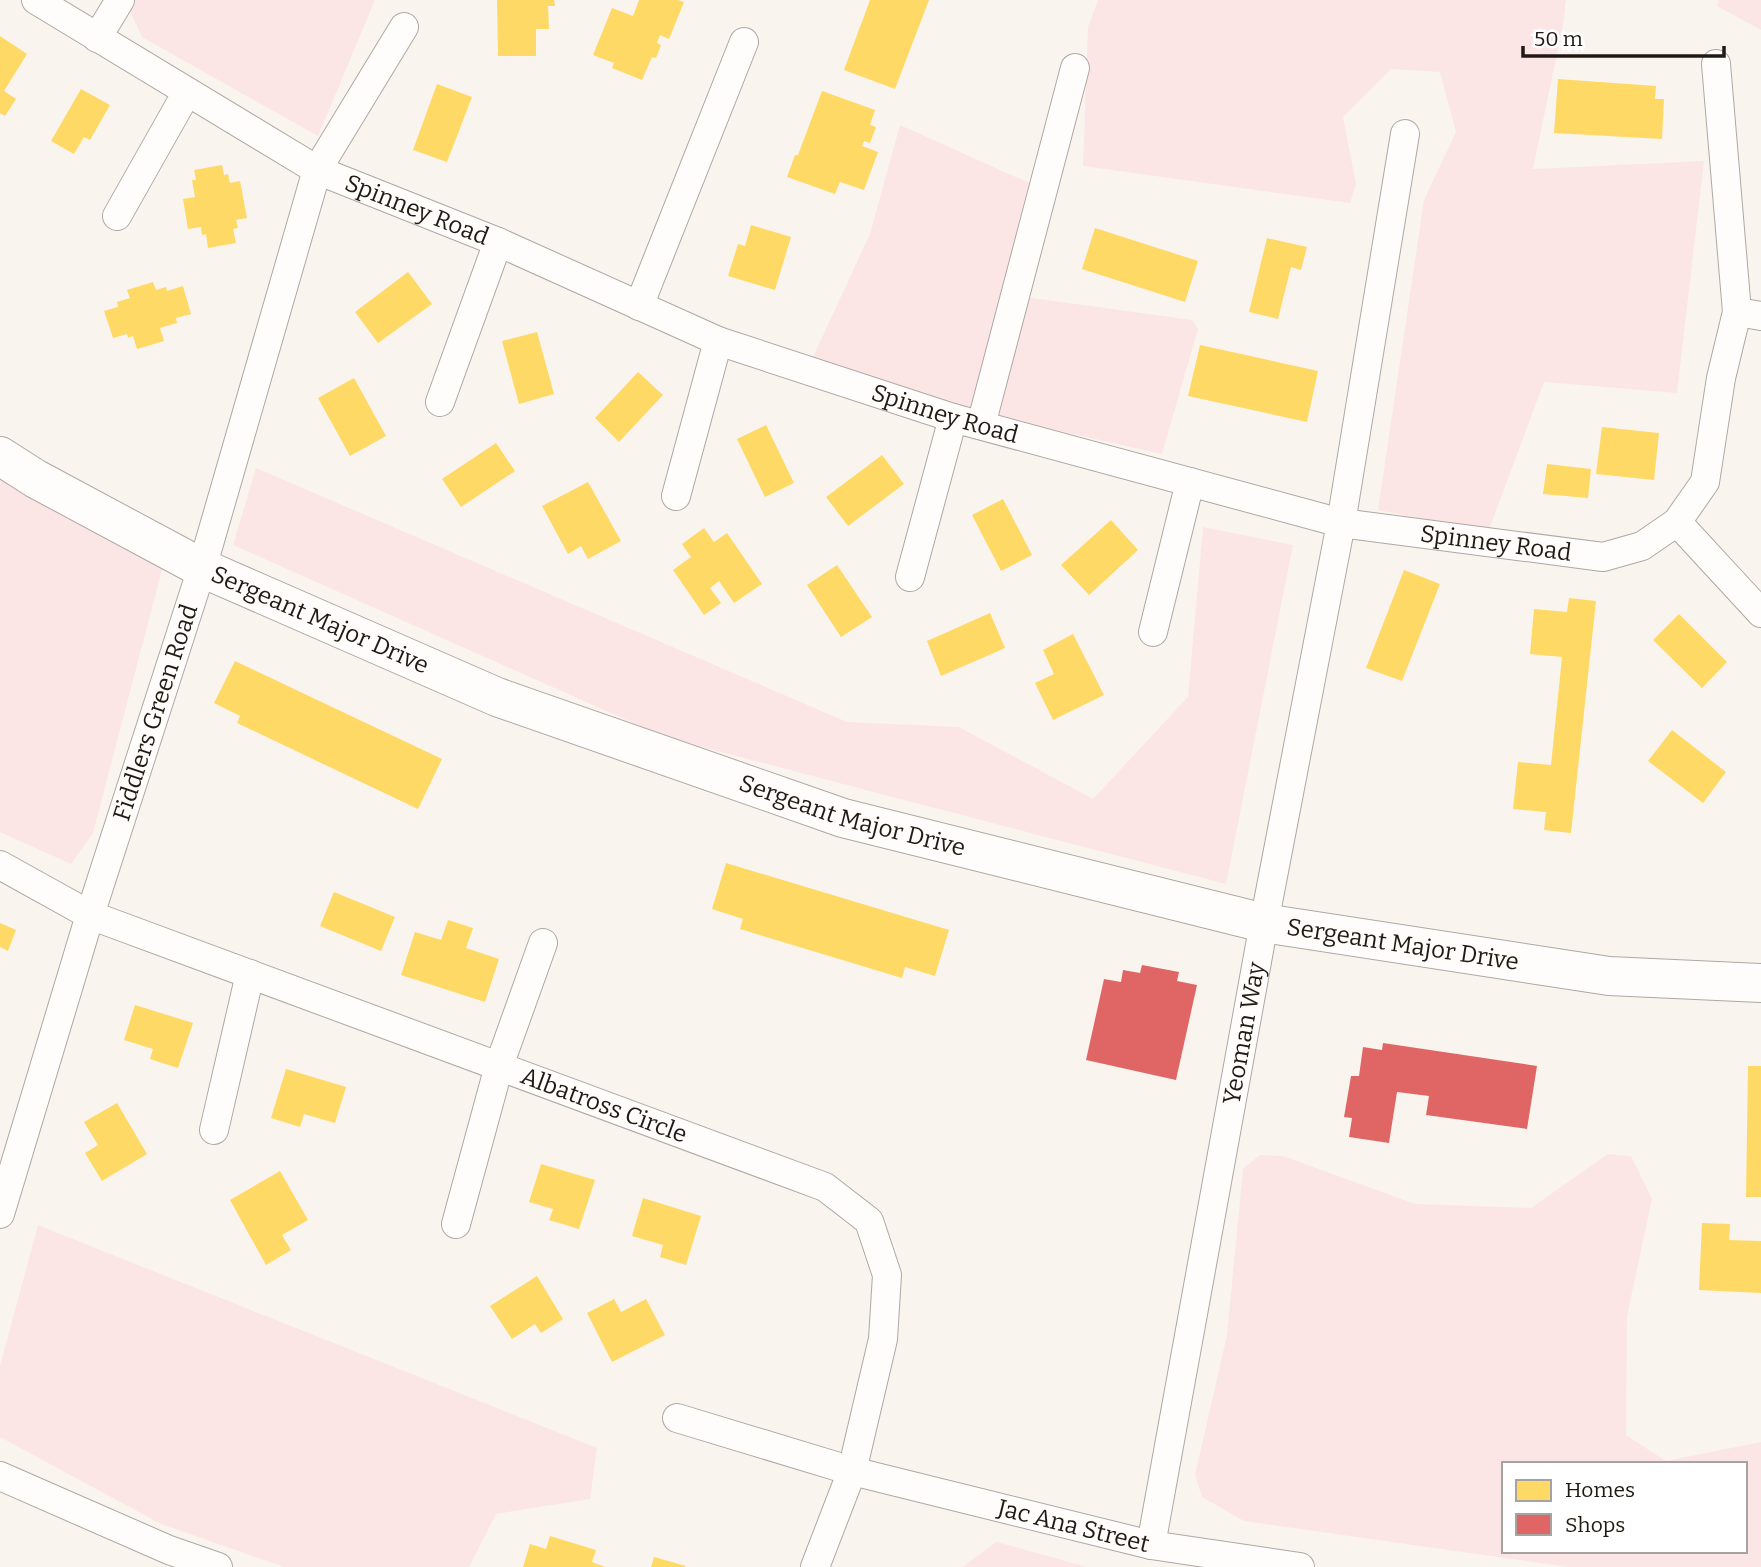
<svg xmlns="http://www.w3.org/2000/svg" width="1761" height="1567" font-family="Bitter,serif">
  <rect width="100%" height="100%" fill="#faf4ee"/>
  <path fill="#fce6e5" fill-rule="evenodd" d="M136 0H375L318 136 142 37 130 11Z
    M1098 0H1566L1563 25 1533 169 1704 161 1677 393 1544 382 1488 532 1378 510 1424 200 1456 132 1440 72 1391 69 1343 117 1356 184 1350 203 1083 166 1088 27Z
    M1719 0H1761V30L1717 6Z
    M900 125 1036 186 1003 294 1192 320 1198 329 1162 454 925 401 813 357 870 234Z
    M0 462 164 562 93 833 71 864 0 832Z
    M256 468 847 722 959 727 1093 799 1188 697 1203 527 1293 545 1226 884 667 738 233 545Z
    M1608 1154 1631 1156 1652 1199 1627 1316 1626 1435 1666 1461 1761 1442V1567H1569L1244 1521 1202 1497 1195 1475 1227 1335 1243 1169 1260 1155 1283 1156 1415 1204 1531 1208ZM1504 1464H1745V1551H1504Z
    M38 1225 597 1448 590 1499 496 1514 469 1567H284L161 1524 0 1437V1366Z
    M996 1542H997L1087 1567H963Z"/>
  <path fill="#ffd966" d="M497 0H554L555 6H548L549 29H536V56H498Z
    M639 0H678L684 2 669 39 660 35 657 43 661 45 656 58 652 57 642 80 612 68 614 63 593 55 612 8 633 16Z
    M870 0H929L895 89 844 70Z
    M0 36 27 54 4 91 16 99 5 116 0 113Z
    M1558 79 1656 86 1655 99H1664L1662 139 1554 133Z
    M437 84 472 97 447 162 413 150Z
    M81 89 110 105 90 140 84 137 74 154 51 141Z
    M822 91 875 110 870 125 876 127 870 143 864 141 862 146 878 152 864 190 840 182 835 194 787 177 795 155H798Z
    M222 165 224 175 228 174 230 183 240 181 247 218 236 220 238 228 233 229 236 243 208 248 206 234 202 235 201 227 188 229 183 199 195 197 192 180H196L194 170Z
    M751 225 791 237 775 290 728 276 738 244 745 246Z
    M1095 228 1198 261 1185 302 1082 269Z
    M1267 238 1307 247 1301 270 1291 267 1278 319 1249 312Z
    M408 272 432 304 378 343 355 312Z
    M153 282 156 290 166 287 167 291 183 286 191 314 176 318 177 323 160 328 164 341 137 349 133 336 128 338 127 334 113 338 104 311 118 307 117 302 130 298 127 290Z
    M537 332 554 394 519 404 502 341Z
    M1200 345 1318 371 1307 422 1188 396Z
    M638 372 663 395 619 442 595 418Z
    M354 378 386 436 350 456 318 398Z
    M766 425 794 483 765 497 737 439Z
    M1602 427 1659 433 1654 480 1596 474Z
    M496 443 515 471 461 507 442 479Z
    M882 455 904 484 848 526 826 497Z
    M1547 464 1591 469 1588 498 1543 494Z
    M588 482 621 541 588 559 581 546 568 554 542 506Z
    M1003 499 1032 555 1001 571 972 515Z
    M1111 520 1138 550 1089 595 1061 565Z
    M704 528 714 542 727 533 762 584 734 603 719 581 710 588 721 603 704 615 673 570 691 557 682 544Z
    M837 565 872 617 841 637 807 585Z
    M1404 570 1440 584 1402 681 1366 668Z
    M1569 598 1596 601 1571 833 1544 830 1546 812 1513 809 1518 762 1551 765 1562 657 1530 654 1534 609 1567 612Z
    M990 613 1005 648 941 676 927 641Z
    M1679 614 1727 662 1702 688 1653 640Z
    M1073 634 1104 695 1053 720 1035 683 1054 674 1043 650Z
    M235 661 442 759 418 809 237 723 240 716 214 703Z
    M1672 730 1726 772 1703 803 1648 761Z
    M726 863 949 930 935 976 905 967 902 978 740 929 743 919 712 909Z
    M334 892 395 917 381 951 320 926Z
    M448 920 473 928 466 948 499 959 485 1002 401 975 415 932 441 940Z
    M0 923 16 930 8 951 0 947Z
    M135 1005 193 1023 178 1068 150 1059 153 1049 124 1040Z
    M1748 1066H1761V1197H1746Z
    M286 1069 346 1087 335 1123 304 1114 300 1127 271 1118Z
    M117 1103 147 1154 102 1181 85 1153 98 1145 84 1122Z
    M541 1164 595 1180 579 1229 549 1220 553 1209 529 1202Z
    M280 1171 308 1220 282 1235 291 1250 266 1265 230 1200Z
    M643 1198 701 1216 686 1265 660 1257 663 1245 632 1236Z
    M1702 1223 1730 1224 1729 1240 1761 1241V1293L1699 1290Z
    M537 1276 563 1319 541 1333 535 1324 512 1339 490 1306Z
    M614 1299 621 1312 646 1299 665 1335 612 1362 587 1313Z
    M550 1536 596 1550 592 1562 605 1567H523L530 1544 546 1549Z
    M654 1557 686 1566 685 1567H651Z"/>
  <path fill="#e06666" d="M1142 965 1179 972 1177 981 1197 985 1176 1080 1086 1060 1104 979 1121 982 1123 970 1140 973Z
    M1383 1043 1537 1066 1527 1129 1426 1115 1429 1096 1397 1092 1389 1143 1349 1137 1352 1118 1344 1117 1351 1076H1359L1363 1047 1382 1050Z"/>
  <g fill="none" stroke-linecap="round" stroke-linejoin="round">
    <g stroke="#aea8a2" stroke-width="30">
      <g id="street">
        <path id="s1" d="M36 0 317 170 498 242 718 341 953 418 1341 523 1603 557 1642 546 1677 522 1705 482 1721 378 1737 312 1761 316"/>
        <path d="M97 38 120 0"/>
        <path d="M1716 64 1737 312"/>
        <path d="M117 216 187 92"/>
        <path d="M639 306 744 42"/>
        <path d="M440 402 498 242"/>
        <path d="M981 425 1075 68"/>
        <path d="M676 496 718 341"/>
        <path d="M1677 522 1761 613"/>
        <path d="M910 577 953 418"/>
        <path d="M1153 632 1190 482"/>
        <path id="s2" d="M0 865 90 915 825 1187 869 1221 887 1275 883 1339 852 1471 815 1567"/>
        <path d="M214 1130 250 974"/>
        <path id="s3" d="M0 1214 90 915 202 568 317 170 404 27"/>
        <path d="M456 1224 499 1066 543 943"/>
        <path id="s4" d="M677 1418 852 1471 1151 1545 1300 1567"/>
        <path d="M0 1476 169 1550 218 1567"/>
        <path id="s5" d="M1151 1545 1264 923 1341 523 1405 134"/>
      </g>
    </g>
    <g stroke="#aea8a2" stroke-width="40">
      <g id="secondary">
        <path id="s6" d="M0 456 36 479 202 568 497 697 843 818 1264 923 1609 976 1761 983"/>
      </g>
    </g>
    <use href="#street" stroke="#fefdfc" stroke-width="28"/>
    <use href="#secondary" stroke="#fefdfc" stroke-width="38"/>
  </g>
  <g text-anchor="middle" stroke-width="7" stroke-linejoin="round" paint-order="stroke">
    <g font-size="24" fill="#201a13" stroke="#fff">
      <text dy="8" stroke="none"><textPath href="#s1" startOffset="436">Spinney Road</textPath></text>
      <text dy="8" stroke="none"><textPath href="#s1" startOffset="1003">Spinney Road</textPath></text>
      <text dy="8" stroke="none"><textPath href="#s1" startOffset="1570">Spinney Road</textPath></text>
      <text dy="8" stroke="none"><textPath href="#s6" startOffset="360">Sergeant Major Drive</textPath></text>
      <text dy="8" stroke="none"><textPath href="#s3" startOffset="525">Fiddlers Green Road</textPath></text>
      <text dy="8" stroke="none"><textPath href="#s6" startOffset="928">Sergeant Major Drive</textPath></text>
      <text dy="8" stroke="none"><textPath href="#s6" startOffset="1494">Sergeant Major Drive</textPath></text>
      <text dy="8" stroke="none"><textPath href="#s5" startOffset="520">Yeoman Way</textPath></text>
      <text dy="8" stroke="none"><textPath href="#s2" startOffset="651">Albatross Circle</textPath></text>
      <text dy="8" stroke="none"><textPath href="#s4" startOffset="411">Jac Ana Street</textPath></text>
    </g>
  </g>
  <rect x="1502" y="1462" width="245" height="91" fill="#ffffff" stroke="#a6a3a1" stroke-width="2"/>
  <rect x="1516" y="1480" width="35" height="21" fill="#ffd966" stroke="#a6a3a1" stroke-width="2"/>
  <text x="1565" y="1497" font-size="21" fill="#201a13">Homes</text>
  <rect x="1516" y="1514" width="35" height="21" fill="#e06666" stroke="#a6a3a1" stroke-width="2"/>
  <text x="1565" y="1532" font-size="21" fill="#201a13">Shops</text>
  <path d="M1523 46v10h201v-10" fill="none" stroke="#201a13" stroke-width="3.5"/>
  <text x="1534" y="46" font-size="21" fill="#201a13" stroke="#ffffff" stroke-width="5" paint-order="stroke">50 m</text>
</svg>
